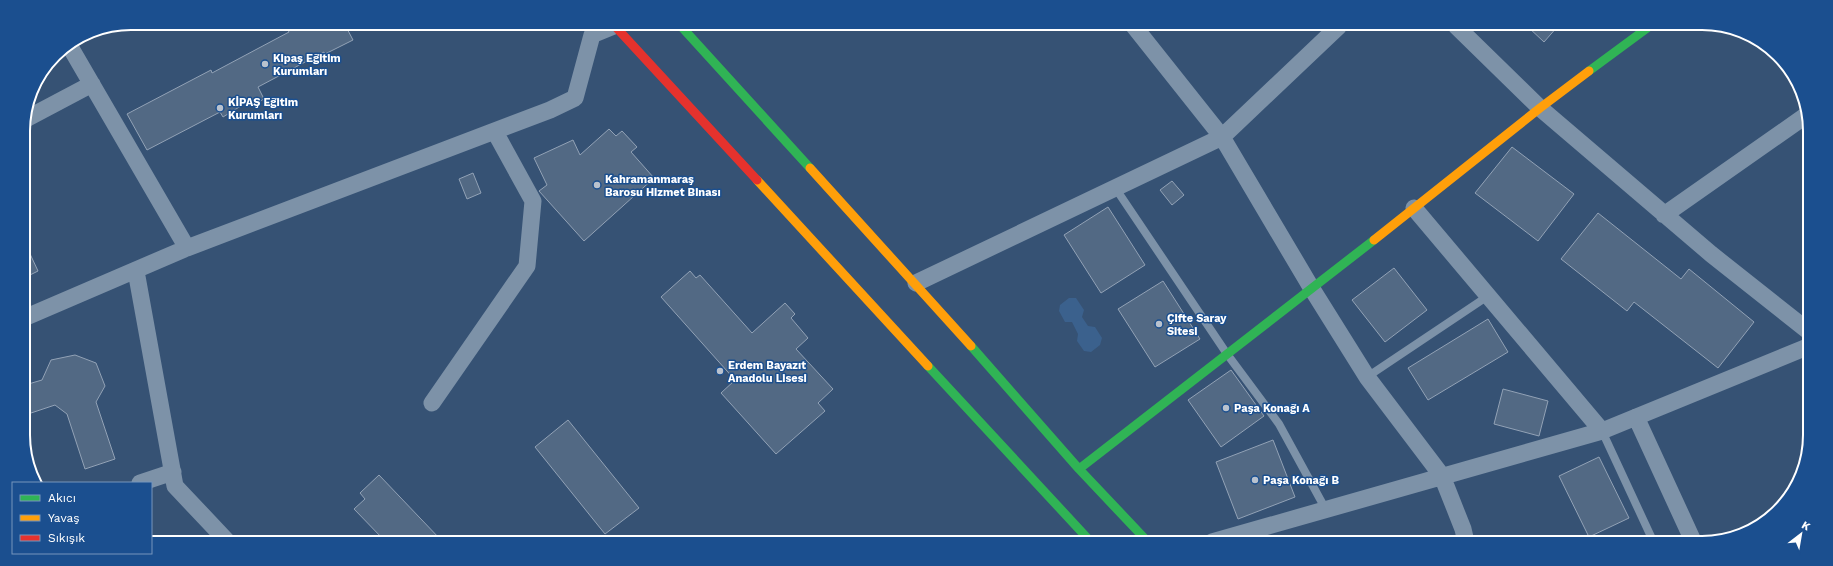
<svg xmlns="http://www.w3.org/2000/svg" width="1833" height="566" font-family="'Work Sans',sans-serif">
  <rect width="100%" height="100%" fill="#365274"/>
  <path fill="#3b618d" d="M1069 298H1076L1084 310 1082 317 1088 326 1095 327 1102 338 1100 345 1091 352 1084 351 1077 341 1078 334 1072 322H1065L1059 311 1060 305Z"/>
  <path fill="#526984" stroke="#92a2b6" d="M284 23H344L353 40 325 54 324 52 258 87 264 99 251 106 249 101 223 117 220 112 147 150 127 114 211 70 212 73 289 32Z
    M1527 26H1558L1544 42Z
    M609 129 616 136 622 131 637 147 631 152 654 178 584 241 539 191 547 185 534 158 573 140 580 155Z
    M1512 147 1574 194 1538 241 1475 193Z
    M473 173 481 193 467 199 459 179Z
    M1172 181 1184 195 1172 205 1160 190Z
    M1108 207 1145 265 1101 293 1064 235Z
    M1598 213 1681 279 1689 269 1754 322 1718 368 1634 302 1627 311 1561 259Z
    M24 241 38 271 24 278Z
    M1394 268 1427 310 1385 342 1352 300Z
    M690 271 696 278 700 275 752 333 785 303 795 314 791 318 808 338 796 349 833 389 818 403 825 411 776 454 721 393 735 380 661 297Z
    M1163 281 1200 339 1155 367 1118 309Z
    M1488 319 1508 352 1428 400 1408 368Z
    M75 355 96 363 105 386 96 402 115 459 85 469 67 414 55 405 25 415V385L42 380 51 360Z
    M1231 370 1264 416 1221 447 1188 400Z
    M1503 389 1548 401 1539 436 1494 424Z
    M568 420 639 508 605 534 535 447Z
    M1273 440 1295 497 1238 519 1216 462Z
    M1599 457 1629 518 1589 537 1559 476Z
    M379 475 441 540H384L354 509 365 499 360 493Z"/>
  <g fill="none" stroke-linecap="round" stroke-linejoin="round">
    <path stroke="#7d92a8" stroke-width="8" d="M1116 189 1227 354 1279 424 1326 510
      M1367 377 1488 296
      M1602 431 1654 543"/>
    <path stroke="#7d92a8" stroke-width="17" d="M1133 25 1222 137 1312 289 1367 377 1442 476 1463 529 1466 542
      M1456 26 1540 108 1711 254 1807 330
      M69 45 187 248
      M24 120 92 84
      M1414 208 1602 431
      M1664 215 1808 114
      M136 271 175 486 226 540
      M916 283 1222 137 1339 26
      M24 318 187 248 550 110 575 98 592 35 614 26
      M432 403 527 266 533 201 495 132
      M1636 417 1694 543
      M140 483 173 472
      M1212 542 1602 431 1807 347"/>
    <path stroke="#30b455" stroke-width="9" d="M679 24 810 168
      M1589 71 1650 26
      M971 346 1079 469 1148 542
      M928 366 1090 541
      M1079 469 1374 240"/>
    <path stroke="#ff9f0a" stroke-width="9" d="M810 168 971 346
      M757 180 928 366
      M1374 240 1540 108 1589 71"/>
    <path stroke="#e5322d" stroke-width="9" d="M613 24 757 180"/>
  </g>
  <g fill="#b9c2ce" stroke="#1b4f8f" stroke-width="1.5">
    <circle cx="265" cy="64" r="4"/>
    <circle cx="220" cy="108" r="4"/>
    <circle cx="597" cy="185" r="4"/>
    <circle cx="1159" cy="324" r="4"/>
    <circle cx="720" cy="371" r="4"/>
    <circle cx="1226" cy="408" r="4"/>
    <circle cx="1255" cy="480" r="4"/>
  </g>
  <g text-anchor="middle" stroke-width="3" stroke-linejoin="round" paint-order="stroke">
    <g font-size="11" font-weight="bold" fill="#fff" stroke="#1b4f8f" text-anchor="start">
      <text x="273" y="62">Kipaş Eğitim<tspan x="273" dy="13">Kurumları</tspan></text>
      <text x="228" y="106">KİPAŞ Eğitim<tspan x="228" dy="13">Kurumları</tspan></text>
      <text x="605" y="183">Kahramanmaraş<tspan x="605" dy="13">Barosu Hizmet Binası</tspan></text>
      <text x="1167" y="322">Çifte Saray<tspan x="1167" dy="13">Sitesi</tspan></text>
      <text x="728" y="369">Erdem Bayazıt<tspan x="728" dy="13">Anadolu Lisesi</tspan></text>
      <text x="1234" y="412">Paşa Konağı A</text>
      <text x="1263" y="484">Paşa Konağı B</text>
    </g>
  </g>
  <path d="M0 0H1833V566H0ZM131 30H1702A101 101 0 0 1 1803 131V435A101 101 0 0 1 1702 536H131A101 101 0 0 1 30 435V131A101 101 0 0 1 131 30Z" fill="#1b4f8f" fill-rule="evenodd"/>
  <path fill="none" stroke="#fff" stroke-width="2" d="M131 30H1702A101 101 0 0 1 1803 131V435A101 101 0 0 1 1702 536H131A101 101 0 0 1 30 435V131A101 101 0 0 1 131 30Z"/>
  <rect x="12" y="482" width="140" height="72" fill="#1b4f8f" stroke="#7695bc"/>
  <rect x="20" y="495" width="20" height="6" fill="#30b455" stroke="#7695bc"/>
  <text x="48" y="502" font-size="12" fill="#ffffff">Akıcı</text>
  <rect x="20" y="515" width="20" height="6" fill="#ff9f0a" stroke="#7695bc"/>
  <text x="48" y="522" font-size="12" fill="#ffffff">Yavaş</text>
  <rect x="20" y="535" width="20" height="6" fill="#e5322d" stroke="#7695bc"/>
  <text x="48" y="542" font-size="12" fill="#ffffff">Sıkışık</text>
  <g transform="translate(1801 534) rotate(31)" stroke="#1b4f8f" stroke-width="3" paint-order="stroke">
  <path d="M0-3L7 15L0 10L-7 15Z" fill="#ffffff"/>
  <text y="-6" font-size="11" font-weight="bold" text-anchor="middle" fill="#ffffff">K</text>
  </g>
</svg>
